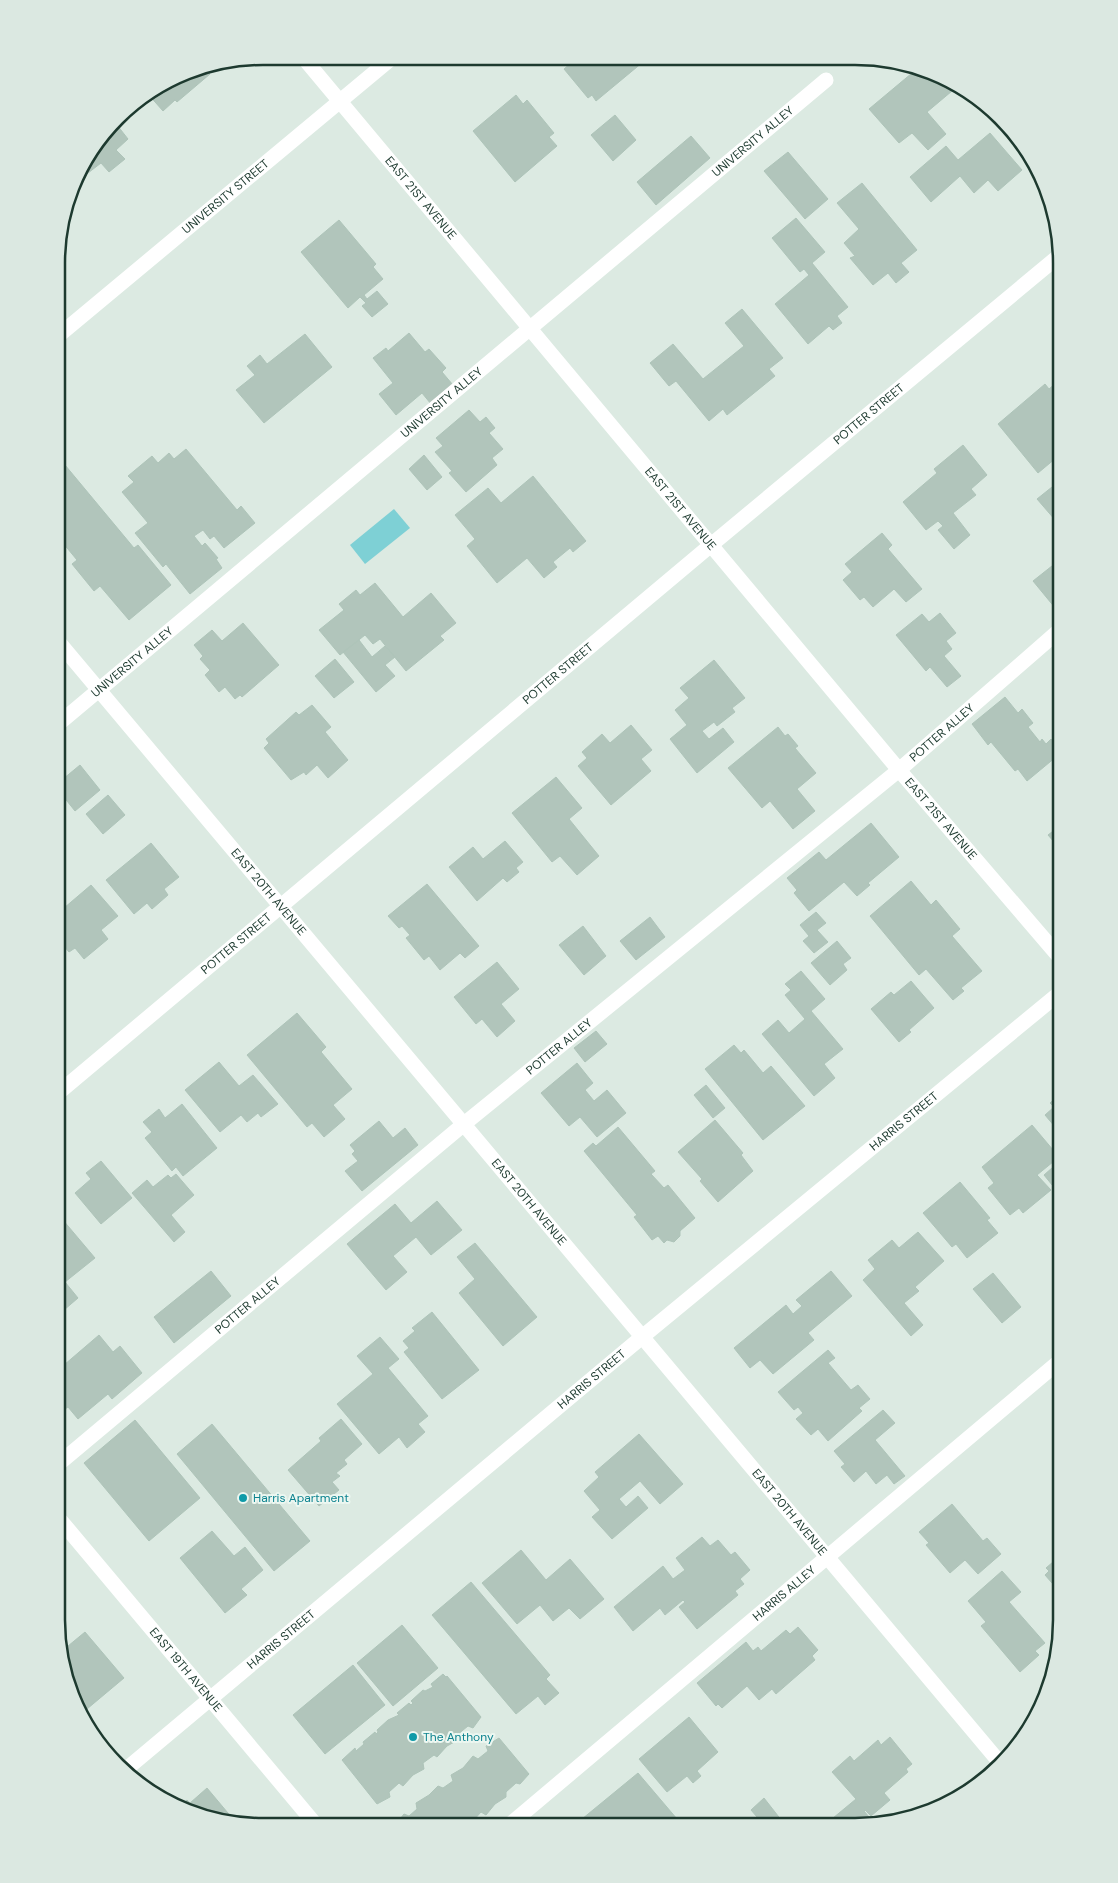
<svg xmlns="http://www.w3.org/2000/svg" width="1118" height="1883" font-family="'DM Sans',sans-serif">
  <rect width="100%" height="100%" fill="#dceae2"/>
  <path fill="#7ed0d5" d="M394 509 410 528 365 564 350 545Z"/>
  <path fill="#b1c5bb" stroke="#aec4b9" d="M578 57H640L643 62 596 101 592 95 588 98 564 69Z
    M204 68 210 74 177 102 175 100 163 111 148 94 184 72Z
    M918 68 937 74 952 91 927 112 946 134 928 150 912 133 899 143 869 109Z
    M516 95 523 104 527 100 554 133 549 137 557 146 515 182 473 131Z
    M122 113 125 118 117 125 128 139 116 150 125 159 109 172 101 163 75 183 78 171Z
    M615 115 636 140 613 161 591 135Z
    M990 133 1022 170 998 191 988 180 974 193 960 176 931 202 910 177 946 146 958 160Z
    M691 136 710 158 656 205 637 182Z
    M788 152 828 199 805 219 764 171Z
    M862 183 917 250 901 263 909 272 896 283 888 273 873 285 850 258 855 256 844 243 859 229 837 203Z
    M796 218 825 252 812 263 848 307 837 316 842 323 833 330 829 326 808 344 775 304 809 275 804 269 800 272 772 238Z
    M339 220 376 264 373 267 383 279 364 295 367 299 377 291 388 304 372 317 362 306 366 303 360 297 348 308 301 252Z
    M742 309 783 358 769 369 775 376 727 415 723 409 709 421 676 381 669 386 650 363 673 344 703 379 744 346 725 323Z
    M409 333 425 352 429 349 446 368 442 372 453 385 431 404 422 393 396 415 379 394 393 383 373 358 386 348 388 351Z
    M305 334 332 367 264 423 236 390 255 375 247 366 260 355 267 364Z
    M1062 378V430L1058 434 1062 438V453L1038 473 998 424 1045 384 1049 389Z
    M469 410 480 422 486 417 495 428 489 433 503 449 492 458 497 465 466 492 449 473 452 471 435 452 443 446 436 438Z
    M963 445 987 475 971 489 976 495 953 513 970 535 954 549 938 530 943 526 938 521 926 530 903 502 937 473 934 469Z
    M186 449 237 510 241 506 255 523 224 548 214 536 210 539 203 530 194 536 202 546 205 543 218 558 216 559 222 568 190 594 166 564 163 567 135 533 148 523 122 492 134 482 128 476 152 456 158 463 169 453 174 459Z
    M424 455 442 477 427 490 409 469Z
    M65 465 134 548 138 545 171 585 129 620 100 586 94 591 72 564 77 560 58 537V471Z
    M533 476 586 541 573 552 570 548 553 562 557 567 544 578 527 558 497 583 467 546 475 539 455 515 488 488 501 503Z
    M1062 479V528L1037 499Z
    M882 533 892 545 888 549 922 589 906 602 894 589 873 607 864 597 860 600 843 580 852 572 845 564Z
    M1062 558V604L1056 609 1033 581Z
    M375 583 403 617 431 593 456 623 440 636 444 640 406 671 380 639 373 644 365 635 340 655 319 630 344 610 339 604 356 590 360 595Z
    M940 613 956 633 946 641 952 649 944 656 961 676 947 687 930 667 926 671 896 635 922 614 929 622Z
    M243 623 279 665 242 697 240 695 235 699 225 687 219 692 205 675 210 670 200 659 203 656 194 645 212 630 222 641Z
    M359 640 372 657 385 646 395 657 385 665 395 676 376 692 343 652Z
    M335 659 354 682 334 698 315 676Z
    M714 660 745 698 732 708 735 712 717 726 714 722 702 731 709 739 723 728 734 742 697 773 670 739 687 725 675 710 689 698 680 688Z
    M1005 697 1018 713 1022 709 1033 723 1028 727 1040 742 1042 739 1046 744 1051 739 1062 752 1027 781 1018 769 1015 771 991 742 988 745 972 724Z
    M312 705 331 727 325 732 348 760 328 778 317 765 306 775 304 772 291 780 264 748 269 743 266 739 296 712 299 715Z
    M631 725 652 750 641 759 651 771 611 805 578 766 587 758 582 752 602 734 610 743Z
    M778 727 785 736 788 734 798 746 795 748 816 773 797 789 815 811 793 829 770 801 762 808 728 768Z
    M80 765 100 790 75 811 63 796 57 801V784Z
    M556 777 582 808 569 819 599 856 577 875 560 856 552 862 512 813Z
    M108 795 125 815 103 834 86 814Z
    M1062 815V858L1057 853 1061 850 1048 835 1057 828 1053 822Z
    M871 823 899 857 868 883 870 885 857 896 844 882 809 911 794 893 797 890 787 878 819 852 826 860Z
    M505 841 523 862 516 868 519 872 507 882 503 878 477 901 449 867 473 847 483 859Z
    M151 843 179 877 164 889 168 895 152 909 147 903 134 914 106 880Z
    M911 881 931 905 936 900 960 929 952 936 982 971 961 988 964 991 953 1000 926 969 919 975 870 916Z
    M427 884 479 946 465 958 460 953 440 970 429 956 424 960 406 938 410 935 402 926 399 928 388 916Z
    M91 885 118 916 101 930 108 939 84 959 75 948 69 952 57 938V914Z
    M816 912 826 923 817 930 828 942 814 953 803 941 809 936 800 925Z
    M650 917 665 937 636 960 620 941Z
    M583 926 606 956 584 975 559 945Z
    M837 941 851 958 843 964 847 970 830 985 811 963Z
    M497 962 519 989 501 1004 515 1021 497 1037 482 1019 476 1024 454 997Z
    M801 971 825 999 811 1011 843 1049 824 1064 835 1078 814 1096 762 1034 778 1020 789 1033 805 1019 785 995 791 990 785 984Z
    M911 981 934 1008 909 1030 911 1032 899 1042 871 1009 891 992 894 995Z
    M297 1013 326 1047 321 1052 352 1089 333 1105 345 1119 324 1137 312 1123 307 1127 247 1055Z
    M596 1031 607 1044 585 1062 574 1048Z
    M734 1045 741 1053 744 1050 763 1073 771 1066 805 1106 763 1140 705 1069Z
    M219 1062 239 1086 253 1075 278 1104 261 1117 258 1113 247 1122 241 1115 220 1132 185 1090Z
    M577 1063 593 1083 585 1090 594 1101 607 1090 626 1113 597 1137 580 1117 569 1126 541 1093Z
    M706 1085 725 1108 713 1118 694 1095Z
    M1061 1093V1134L1045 1115 1054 1107 1050 1103Z
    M182 1104 217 1148 183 1176 176 1167 172 1171 145 1138 152 1132 143 1122 159 1109 165 1118Z
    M715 1120 743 1153 741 1155 753 1171 718 1202 700 1181 702 1179 678 1152Z
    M379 1121 393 1138 405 1128 418 1145 362 1191 345 1171 358 1161 352 1154 355 1151 350 1145Z
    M1032 1125 1059 1157 1037 1175 1051 1190 1023 1213 1019 1208 1010 1215 988 1188 994 1183 982 1167Z
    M618 1127 655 1171 651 1174 664 1188 668 1185 695 1218 680 1231V1236L674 1242 667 1240 664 1243 658 1236 652 1240 634 1217 637 1215 584 1151 593 1143 596 1146Z
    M1061 1160V1196L1044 1175Z
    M101 1161 132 1198 101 1224 75 1193 91 1179 86 1173Z
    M176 1174 194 1195 171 1215 185 1232 174 1242 132 1193 147 1180 153 1187 168 1175 171 1178Z
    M960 1182 990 1218 987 1220 998 1233 967 1258 956 1244 952 1247 923 1213Z
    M437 1201 462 1230 431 1255 416 1237 393 1256 407 1272 386 1290 347 1244 395 1204 411 1223Z
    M57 1213 95 1258 65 1282 78 1298 57 1316Z
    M918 1232 944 1261 915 1287 919 1291 904 1303 923 1325 911 1336 863 1280 875 1269 868 1260 892 1240 899 1248Z
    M475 1243 537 1317 503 1346 459 1293 475 1279 457 1257Z
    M211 1271 231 1296 174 1343 154 1317Z
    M831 1271 852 1296 808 1333 814 1340 773 1374 760 1360 750 1368 734 1348 786 1305 793 1314 802 1306 796 1300Z
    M993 1273 1021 1307 1002 1323 973 1289Z
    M432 1312 479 1370 442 1399 404 1352 409 1348 403 1341 415 1331 412 1328Z
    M99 1335 113 1352 120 1346 142 1373 112 1399 108 1394 78 1419 68 1407 62 1411 57 1405V1371Z
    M380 1337 399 1359 388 1368 428 1416 418 1424 425 1432 407 1448 399 1437 379 1454 337 1404 373 1374 357 1356Z
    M828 1350 835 1358 828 1363 851 1390 858 1385 870 1399 859 1408 862 1411 828 1441 818 1429 811 1435 796 1419 803 1413 798 1407 794 1410 778 1392Z
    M883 1410 895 1423 875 1440 905 1476 894 1484 887 1475 876 1484 866 1471 854 1482 841 1467 845 1464 834 1451Z
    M341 1419 362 1444 344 1460 347 1464 336 1473 340 1476 332 1482 339 1490 319 1506 288 1470 321 1441 319 1438Z
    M135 1420 200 1498 149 1541 84 1463Z
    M212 1424 310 1541 274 1571 177 1454Z
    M639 1434 683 1484 660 1504 640 1481 619 1499 626 1507 638 1496 648 1508 612 1539 592 1517 600 1510 584 1491 599 1477 595 1472Z
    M952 1504 983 1541 987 1538 1001 1554 978 1574 965 1560 950 1573 926 1545 929 1543 919 1532Z
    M212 1531 234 1556 245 1547 263 1570 241 1589 247 1595 225 1613 180 1558Z
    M702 1537 710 1546 718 1540 731 1555 735 1552 750 1570 740 1579 744 1584 735 1591 738 1595 697 1629 679 1607 685 1602 683 1600 665 1615 660 1608 633 1631 614 1607 663 1566 673 1579 685 1570 676 1558Z
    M521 1550 546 1580 570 1559 604 1599 580 1619 569 1608 553 1621 540 1605 517 1624 482 1583Z
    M1061 1555V1600L1059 1597V1591L1045 1575 1049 1571 1046 1568Z
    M1002 1571 1021 1592 1009 1602 1045 1643 1035 1651 1039 1655 1020 1672 981 1626 986 1622 968 1601Z
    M471 1582 550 1675 546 1679 559 1693 545 1705 538 1696 516 1714 432 1615Z
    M402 1625 438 1668 393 1706 357 1663Z
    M798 1627 818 1650 812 1656 815 1660 776 1694 772 1689 759 1700 747 1686 722 1708 718 1704 716 1706 697 1683 746 1642 753 1651 758 1647 761 1651 786 1630 790 1634Z
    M85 1632 124 1678 81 1714 72 1699 62 1651Z
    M353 1665 385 1705 325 1754 293 1715Z
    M443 1674 446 1677 447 1676 481 1717 473 1728 468 1726 457 1735 458 1740 447 1746 437 1757 434 1755 423 1763 424 1769 413 1775 403 1786 399 1783 389 1792 390 1797 377 1804 342 1760 355 1748 356 1751 364 1744 363 1742 375 1732 376 1734 378 1732 377 1730 388 1720 399 1715 397 1713 409 1703 411 1705 413 1703 411 1701 423 1690 425 1691 433 1687 431 1684Z
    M689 1717 718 1752 697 1771 701 1776 693 1783 687 1776 667 1792 639 1759Z
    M890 1737 912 1764 906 1769 908 1772 884 1793 890 1800 871 1816 865 1810 864 1811 874 1823 856 1827H830L827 1823 856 1799 832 1772 850 1756 854 1761 878 1740 881 1745Z
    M499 1738 529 1774 520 1784 516 1783 506 1792V1797L495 1804 486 1815 481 1812 472 1822V1826L397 1825 396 1824 404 1814 409 1816 417 1809 416 1803 429 1795 438 1786 443 1788 453 1781 451 1775 463 1768 473 1756 478 1759 488 1751 486 1746Z
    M638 1773 683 1826H588L582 1819Z
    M207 1788 238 1825 184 1811 178 1808 187 1800 190 1803Z
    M764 1798 782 1821 776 1827 760 1826 763 1824 751 1810Z"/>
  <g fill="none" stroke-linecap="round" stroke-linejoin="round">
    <g stroke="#fff" stroke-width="15">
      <path id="s1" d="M302 56 899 770 1062 960"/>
      <path id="s2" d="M58 336 393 57"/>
      <path id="s3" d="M57 640 1001 1764"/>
      <path id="s4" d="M57 725 826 80"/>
      <path id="s5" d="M57 1094 711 545 1060 255"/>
      <path id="s6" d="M56 1466 464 1124 899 770 1062 628"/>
      <path id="s7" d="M56 1515 316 1825"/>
      <path id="s8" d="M124 1771 642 1337 1062 991"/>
      <path id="s9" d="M508 1826 1061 1360"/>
    </g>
  </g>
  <g fill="#0f9aa8" stroke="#ecf7f1" stroke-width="2">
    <circle cx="243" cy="1498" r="5"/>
    <circle cx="413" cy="1737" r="5"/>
  </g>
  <g text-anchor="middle" stroke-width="4" stroke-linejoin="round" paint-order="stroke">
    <g font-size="12" fill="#1d3a2f" stroke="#ecf7f1">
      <text dy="4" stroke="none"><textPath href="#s4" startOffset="908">UNIVERSITY ALLEY</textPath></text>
      <text dy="4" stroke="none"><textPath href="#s2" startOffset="218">UNIVERSITY STREET</textPath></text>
      <text dy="4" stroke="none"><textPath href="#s1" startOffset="185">EAST 21ST AVENUE</textPath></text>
      <text dy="4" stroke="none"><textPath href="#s4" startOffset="502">UNIVERSITY ALLEY</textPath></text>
      <text dy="4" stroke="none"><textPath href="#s5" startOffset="1059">POTTER STREET</textPath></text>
      <text dy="4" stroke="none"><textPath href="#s1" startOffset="590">EAST 21ST AVENUE</textPath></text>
      <text dy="4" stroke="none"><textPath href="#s4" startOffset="98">UNIVERSITY ALLEY</textPath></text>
      <text dy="4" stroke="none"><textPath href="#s5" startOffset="654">POTTER STREET</textPath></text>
      <text dy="4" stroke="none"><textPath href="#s6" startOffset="1150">POTTER ALLEY</textPath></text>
      <text dy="4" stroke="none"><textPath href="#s1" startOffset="995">EAST 21ST AVENUE</textPath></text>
      <text dy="4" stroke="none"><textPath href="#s3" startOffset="329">EAST 20TH AVENUE</textPath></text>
      <text dy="4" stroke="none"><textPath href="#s5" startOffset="234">POTTER STREET</textPath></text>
      <text dy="4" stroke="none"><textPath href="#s6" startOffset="655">POTTER ALLEY</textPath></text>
      <text dy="4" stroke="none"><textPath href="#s8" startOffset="1015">HARRIS STREET</textPath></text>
      <text dy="4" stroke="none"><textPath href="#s3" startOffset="734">EAST 20TH AVENUE</textPath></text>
      <text dy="4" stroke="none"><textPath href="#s6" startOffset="250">POTTER ALLEY</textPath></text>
      <text dy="4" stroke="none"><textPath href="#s8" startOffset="610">HARRIS STREET</textPath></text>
      <text dy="4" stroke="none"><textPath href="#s3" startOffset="1139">EAST 20TH AVENUE</textPath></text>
      <text dy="4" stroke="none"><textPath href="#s9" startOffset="361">HARRIS ALLEY</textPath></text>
      <text dy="4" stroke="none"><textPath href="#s8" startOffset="205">HARRIS STREET</textPath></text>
      <text dy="4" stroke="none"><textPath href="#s7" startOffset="202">EAST 19TH AVENUE</textPath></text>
    </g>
    <g font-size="12" fill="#0d838f" stroke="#ecf7f1" text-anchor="start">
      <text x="253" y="1502">Harris Apartment</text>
      <text x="423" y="1741">The Anthony</text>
    </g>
  </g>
  <path d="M0 0H1118V1883H0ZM263 65H855A198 198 0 0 1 1053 263V1620A198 198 0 0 1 855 1818H263A198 198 0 0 1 65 1620V263A198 198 0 0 1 263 65Z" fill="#dbe8e1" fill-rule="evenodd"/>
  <path fill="none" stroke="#1d3a2f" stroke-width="2.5" d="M263 65H855A198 198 0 0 1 1053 263V1620A198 198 0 0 1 855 1818H263A198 198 0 0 1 65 1620V263A198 198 0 0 1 263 65Z"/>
</svg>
